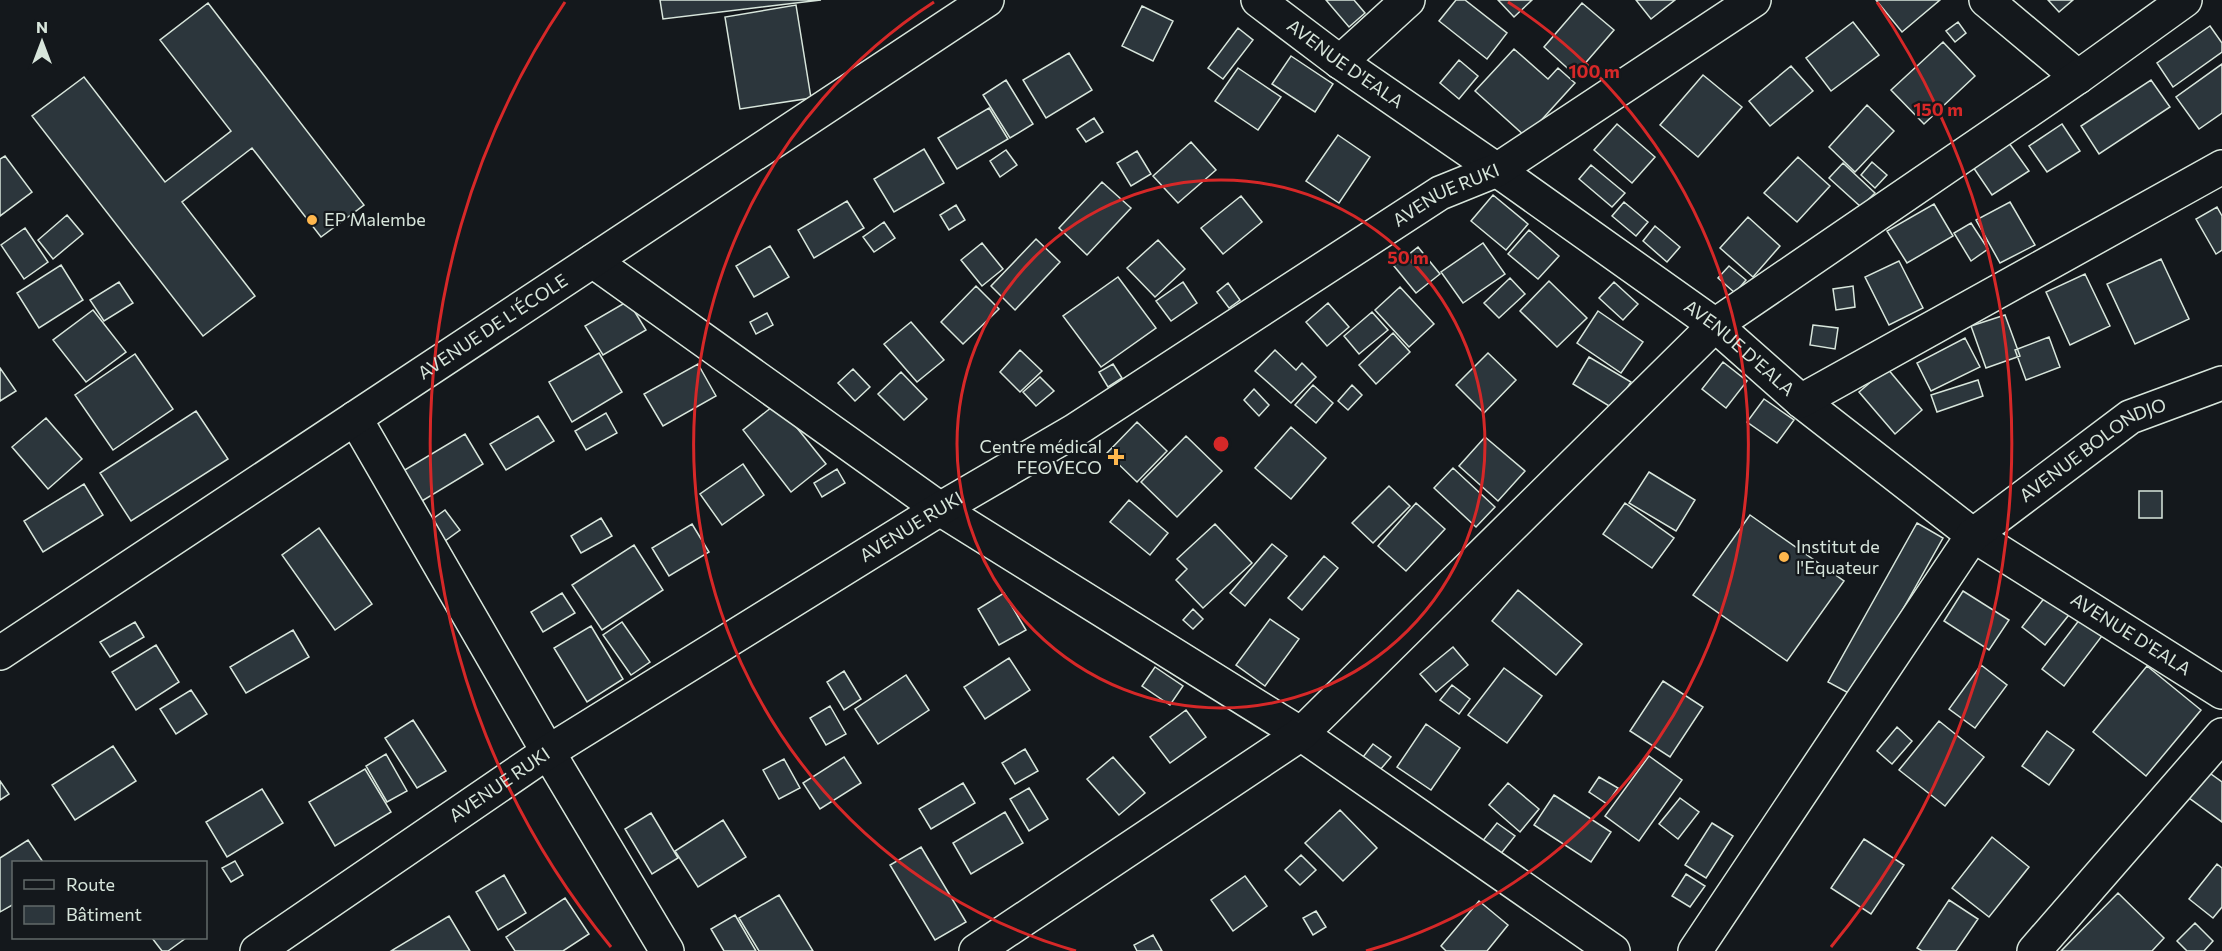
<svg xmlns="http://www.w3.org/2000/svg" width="2222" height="951" font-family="Commissioner,sans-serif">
  <rect width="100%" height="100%" fill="#14181c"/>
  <path fill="#2c363c" stroke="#d8e6dc" stroke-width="1.5" d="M660 0H821L663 19Z
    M1326 0H1354L1365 13 1349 27Z
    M1456 0H1465L1507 33 1487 59 1439 21Z
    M1498 0H1532L1514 17Z
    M1636 0H1675L1651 19Z
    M1876 0H1940L1902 32Z
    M2048 0H2073L2059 12Z
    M208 3 364 205 321 237 252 148 182 202 255 296 203 336 32 116 84 77 165 182 231 131 160 40Z
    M1582 3 1614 30 1575 75 1544 47Z
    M796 5 811 98 740 109 725 17Z
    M1142 6 1173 21 1153 61 1122 46Z
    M1853 22 1879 55 1831 91 1806 58Z
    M1958 22 1966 33 1955 42 1946 31Z
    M2210 26 2222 43V52L2173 87 2157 63Z
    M1238 28 1253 40 1223 79 1208 68Z
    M1943 42 1975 76 1924 124 1891 90Z
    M1514 49 1548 79 1558 68 1575 83 1526 137 1475 91Z
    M1069 53 1092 90 1046 118 1023 80Z
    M1291 56 1333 84 1315 112 1272 84Z
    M1459 60 1478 76 1459 99 1440 83Z
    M2222 64V113L2199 129 2176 97Z
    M1791 66 1813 91 1770 126 1749 101Z
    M1238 68 1281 97 1258 130 1215 101Z
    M1703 75 1742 107 1698 157 1660 125Z
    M1006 80 1033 124 1010 138 983 95Z
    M2151 80 2170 107 2099 154 2081 126Z
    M1867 105 1894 131 1855 172 1829 147Z
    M989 108 1008 139 957 169 938 138Z
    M1094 118 1103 132 1086 142 1077 129Z
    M1617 124 1655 157 1632 183 1594 150Z
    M2062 124 2080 151 2047 172 2029 146Z
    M1338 135 1370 157 1339 203 1306 181Z
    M1191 142 1216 170 1178 203 1153 176Z
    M2009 143 2029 171 1992 195 1973 167Z
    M924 149 944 183 894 212 874 179Z
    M1006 150 1017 165 1000 177 990 161Z
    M1137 151 1151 174 1131 186 1117 163Z
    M5 156 32 192 0 216V159Z
    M1798 157 1830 186 1797 222 1764 193Z
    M1872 162 1887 175 1875 188 1861 175Z
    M1843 163 1875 193 1861 207 1829 178Z
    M1591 165 1625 193 1612 207 1579 179Z
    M1102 182 1131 208 1087 255 1059 228Z
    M1493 195 1528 224 1506 250 1471 221Z
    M1241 196 1262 222 1223 254 1201 228Z
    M847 201 864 228 814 258 798 230Z
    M1624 202 1648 222 1636 236 1612 216Z
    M2010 202 2035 245 2000 263 1976 220Z
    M1934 204 1953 236 1907 263 1887 231Z
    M956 205 965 220 949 230 940 215Z
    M2217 207 2222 216V250L2216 254 2196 219Z
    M67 215 83 234 53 259 38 240Z
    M1748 217 1780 246 1753 277 1720 248Z
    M884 222 895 238 874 252 863 237Z
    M1971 223 1988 249 1971 261 1954 233Z
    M1655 226 1680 247 1667 262 1643 241Z
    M25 228 48 262 24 279 1 245Z
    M1529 230 1559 256 1538 279 1508 254Z
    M1036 239 1060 262 1015 310 991 286Z
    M1158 240 1185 269 1155 297 1127 268Z
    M982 243 1003 269 982 286 961 260Z
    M1483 243 1505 274 1463 303 1441 272Z
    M770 246 789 277 754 297 736 266Z
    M1418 247 1440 274 1416 293 1394 266Z
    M2161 259 2189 319 2135 344 2107 284Z
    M1899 261 1923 308 1889 325 1865 277Z
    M61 265 83 300 39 328 17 293Z
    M1729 266 1746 280 1735 293 1718 278Z
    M2085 274 2110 326 2070 345 2046 292Z
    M1118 277 1156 328 1101 367 1063 316Z
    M1510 278 1525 294 1499 318 1484 303Z
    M1549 281 1587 318 1557 347 1520 311Z
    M119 282 133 303 104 321 90 300Z
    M1183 282 1197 303 1171 321 1156 301Z
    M1614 282 1638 304 1623 320 1599 298Z
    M1228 283 1240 300 1229 308 1217 292Z
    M976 286 999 309 963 344 941 322Z
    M1853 286 1855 307 1836 310 1833 289Z
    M1400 287 1434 324 1409 347 1375 310Z
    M628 301 646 330 603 355 585 326Z
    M1328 303 1349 327 1327 346 1306 322Z
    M93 310 126 352 86 382 53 340Z
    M1598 311 1643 342 1621 373 1577 343Z
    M1372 312 1388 330 1359 354 1344 336Z
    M767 313 773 325 756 334 750 322Z
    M2005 315 2020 356 1986 368 1971 326Z
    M911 322 944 360 917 382 884 344Z
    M1813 325 1838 328 1835 349 1810 345Z
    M1393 333 1410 352 1376 384 1359 365Z
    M2049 337 2060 367 2026 380 2015 350Z
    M1965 338 1980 367 1931 391 1917 363Z
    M1020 350 1042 371 1020 392 1000 372Z
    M1275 350 1296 370 1302 363 1316 377 1291 403 1255 371Z
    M599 353 622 392 572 422 549 382Z
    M1488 353 1516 380 1484 413 1456 385Z
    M135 354 173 409 113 450 75 395Z
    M1589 357 1631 382 1614 409 1573 384Z
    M1723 362 1747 381 1726 408 1702 389Z
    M698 364 716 396 663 426 644 394Z
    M1113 364 1122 378 1108 387 1099 372Z
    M0 368 16 391 0 401Z
    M1887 368 1922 410 1895 434 1859 392Z
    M853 369 870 387 855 401 838 383Z
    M901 372 927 399 904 420 878 394Z
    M1040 377 1054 391 1036 406 1023 392Z
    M1978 380 1983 396 1937 412 1931 395Z
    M1313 385 1333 403 1316 423 1295 405Z
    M1352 385 1362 395 1348 410 1338 401Z
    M1254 389 1269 405 1259 416 1244 400Z
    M1764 399 1794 420 1777 443 1747 422Z
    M777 403 826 464 791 492 743 430Z
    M196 411 228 459 131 521 100 473Z
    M606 413 617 433 586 450 575 431Z
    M538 416 554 441 506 470 490 444Z
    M46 418 82 459 48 489 12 447Z
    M1137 422 1167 451 1137 482 1107 453Z
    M1291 427 1326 458 1291 499 1255 468Z
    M465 434 483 464 422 501 403 471Z
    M1186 436 1222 471 1177 517 1141 482Z
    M1485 437 1525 471 1498 501 1459 466Z
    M743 464 764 495 722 525 700 494Z
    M1453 468 1495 507 1476 527 1434 488Z
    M837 469 845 483 822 497 814 483Z
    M1649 472 1695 500 1676 531 1629 503Z
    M84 484 103 515 43 552 24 521Z
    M1389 486 1410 506 1373 543 1352 523Z
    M2139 491H2162V518H2139Z
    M1129 500 1168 533 1150 555 1110 522Z
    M1416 503 1445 529 1406 571 1378 546Z
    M1625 503 1674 538 1652 568 1603 534Z
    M445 510 460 530 445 541 430 521Z
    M1750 515 1844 581 1787 661 1693 595Z
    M601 518 612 536 581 553 571 536Z
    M1917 523 1943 538 1854 696 1828 682Z
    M692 524 709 552 669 576 652 548Z
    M1215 524 1252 563 1203 608 1176 580 1187 569 1177 559Z
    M319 528 372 604 335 630 282 555Z
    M1272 544 1287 556 1245 606 1230 593Z
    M634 545 663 590 602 630 572 585Z
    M1324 556 1338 568 1302 610 1288 598Z
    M1518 590 1582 644 1556 675 1492 621Z
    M1963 591 2009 620 1989 650 1944 621Z
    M2049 592 2072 611 2045 645 2022 627Z
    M562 593 575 613 543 632 531 612Z
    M1004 593 1026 630 999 645 978 609Z
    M1193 609 1203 619 1193 629 1183 620Z
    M2083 615 2105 632 2064 686 2042 669Z
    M1270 619 1299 639 1265 686 1236 665Z
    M135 622 144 637 110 657 100 642Z
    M622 622 650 662 631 675 603 635Z
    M591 626 623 679 587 702 554 648Z
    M293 630 309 657 246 693 230 667Z
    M156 645 179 682 136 710 112 672Z
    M1453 647 1468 665 1436 692 1420 674Z
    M1009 658 1030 690 985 719 964 687Z
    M1981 665 2007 685 1975 728 1949 709Z
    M2147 666 2201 710 2146 776 2093 732Z
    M1155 667 1183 686 1170 705 1142 686Z
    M1504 668 1542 696 1507 743 1468 715Z
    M844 671 861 699 844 710 827 682Z
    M906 675 929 710 878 744 855 709Z
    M1663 681 1703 707 1670 757 1630 731Z
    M1452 685 1470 699 1459 714 1440 700Z
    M191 690 207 714 176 734 160 709Z
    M830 706 846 734 826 745 810 718Z
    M1186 710 1206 737 1170 763 1150 737Z
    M413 720 446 771 417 788 385 738Z
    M1939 721 1984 757 1945 806 1899 770Z
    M1426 724 1460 748 1431 790 1397 767Z
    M1897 727 1912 741 1892 764 1877 751Z
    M2047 731 2074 750 2049 785 2022 766Z
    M1373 744 1391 757 1380 770 1363 757Z
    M113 746 136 781 75 820 52 785Z
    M1025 749 1038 771 1015 784 1002 763Z
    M386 754 407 791 387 802 366 766Z
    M1649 756 1682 780 1639 841 1605 816Z
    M844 757 861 783 820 809 803 783Z
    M1113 757 1145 793 1119 815 1087 779Z
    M784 759 800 788 779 799 763 770Z
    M365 769 391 812 335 846 309 802Z
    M2204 769 2222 782V822L2185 795Z
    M1599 777 1618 788 1607 804 1589 792Z
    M0 781 9 794 0 800Z
    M963 783 975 803 931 829 919 809Z
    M1508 783 1539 809 1520 832 1489 805Z
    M1029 788 1048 819 1029 831 1010 799Z
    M262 789 283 823 227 857 206 822Z
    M1554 795 1611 832 1591 862 1534 825Z
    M1680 798 1699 812 1678 839 1659 824Z
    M1340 810 1377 848 1343 881 1305 843Z
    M1005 812 1023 843 971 874 953 843Z
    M651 813 678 858 652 874 625 829Z
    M723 820 746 857 698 887 675 851Z
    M1497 823 1515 836 1499 856 1481 843Z
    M1712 823 1733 836 1706 878 1685 865Z
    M1992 837 2029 867 1989 917 1952 888Z
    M1864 839 1904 865 1871 914 1831 888Z
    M28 840 43 862H14V904L0 912V858Z
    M921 847 966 922 935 940 890 865Z
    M1301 855 1316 870 1300 885 1285 870Z
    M235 861 243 875 231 882 222 868Z
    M2217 864 2222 868V907L2213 918 2189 899Z
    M1686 874 1705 886 1690 907 1672 896Z
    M504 875 526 913 498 930 476 892Z
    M1245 876 1267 906 1233 931 1211 900Z
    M2118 893 2164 938 2152 951H2061Z
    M779 895 813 951H759L739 918Z
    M565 898 589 934 563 951H515L506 937Z
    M1949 900 1978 919 1956 951H1922L1917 948Z
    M1479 901 1508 925 1487 951H1446L1441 946Z
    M1316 911 1326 927 1313 935 1303 918Z
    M735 915 756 951H724L711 929Z
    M449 916 470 951H391Z
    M2195 923 2213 941 2204 951H2187L2177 941Z
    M1153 935 1162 951H1137L1134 945Z
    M152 938H186L168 951H162Z"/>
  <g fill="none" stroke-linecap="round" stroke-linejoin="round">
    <g stroke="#d8e6dc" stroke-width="36">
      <g id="minor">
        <path id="s1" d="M1258 0 1340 62 1497 170 1715 325 1801 401 1973 535 2222 692"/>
        <path d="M1986 0 2078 77"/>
        <path d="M1340 62 1408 0"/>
        <path d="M593 261 940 509 1301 734 1613 951"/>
        <path d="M1801 401 2222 167"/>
        <path d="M355 418 548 752 667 951"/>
        <path id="s2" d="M0 653 987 0"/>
        <path id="s3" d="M257 951 548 752 940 509 1074 431 1440 193 1497 170 1754 0"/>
        <path d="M976 951 1301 734 1715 325 2078 77 2185 0"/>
        <path id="s4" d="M1695 951 1973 535 2130 417 2222 383"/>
        <path d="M2034 951 2222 735"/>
      </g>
    </g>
    <use href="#minor" stroke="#14181c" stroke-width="33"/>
  </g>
  <g fill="none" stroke="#d62828" stroke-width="3">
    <circle cx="1221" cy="444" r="264"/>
    <path d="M1076 951A527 527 0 0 1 934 2M1508 2A527 527 0 0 1 1366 951"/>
    <path d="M611 947A791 791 0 0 1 565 2M1877 2A791 791 0 0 1 1831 947"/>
  </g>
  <g fill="#ffb74d" stroke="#14181c" stroke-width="2">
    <circle cx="312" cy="220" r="6"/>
    <path d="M1113 448h6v6h6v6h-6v6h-6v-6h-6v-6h6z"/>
    <circle cx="1784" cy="557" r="6"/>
  </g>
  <g text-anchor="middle" stroke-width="4.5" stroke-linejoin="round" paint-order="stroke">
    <g font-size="18" fill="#d8e6dc" stroke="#14181c">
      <text dy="6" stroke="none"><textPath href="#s1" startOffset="108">AVENUE D'EALA</textPath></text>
      <text dy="6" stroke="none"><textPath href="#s3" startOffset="1410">AVENUE RUKI</textPath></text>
      <text dy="6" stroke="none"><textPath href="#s2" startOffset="591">AVENUE DE L'ÉCOLE</textPath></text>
      <text dy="6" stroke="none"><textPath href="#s1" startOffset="594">AVENUE D'EALA</textPath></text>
      <text dy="6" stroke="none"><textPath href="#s4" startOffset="648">AVENUE BOLONDJO</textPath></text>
      <text dy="6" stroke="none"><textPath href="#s3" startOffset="780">AVENUE RUKI</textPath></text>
      <text dy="6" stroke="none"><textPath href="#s1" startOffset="1080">AVENUE D'EALA</textPath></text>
      <text dy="6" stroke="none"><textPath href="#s3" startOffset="294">AVENUE RUKI</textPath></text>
    </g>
    <g font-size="18" fill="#d8e6dc" stroke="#14181c" text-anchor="start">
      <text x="324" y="226">EP Malembe</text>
      <text x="1102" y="453" text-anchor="end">Centre médical<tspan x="1102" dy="21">FEOVECO</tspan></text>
      <text x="1796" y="553">Institut de<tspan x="1796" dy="21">l'Equateur</tspan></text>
    </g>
  </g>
  <circle cx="1221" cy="444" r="9" fill="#d62828" stroke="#14181c" stroke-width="3"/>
  <g font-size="18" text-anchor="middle" font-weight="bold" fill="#d62828" stroke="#14181c" stroke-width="4.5" stroke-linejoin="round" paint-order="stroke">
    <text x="1594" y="78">100 m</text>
    <text x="1938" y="116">150 m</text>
    <text x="1408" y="264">50 m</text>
  </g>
  <rect x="12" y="861" width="195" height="78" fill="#14181c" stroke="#626a69" stroke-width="1.5"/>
  <rect x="24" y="880" width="30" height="9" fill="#14181c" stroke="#626a69" stroke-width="1.5"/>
  <text x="66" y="891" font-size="18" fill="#d8e6dc">Route</text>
  <rect x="24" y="906" width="30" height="18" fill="#2c363c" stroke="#626a69" stroke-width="1.5"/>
  <text x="66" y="921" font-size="18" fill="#d8e6dc">Bâtiment</text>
  <g transform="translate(42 42)" stroke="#14181c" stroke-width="4.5" paint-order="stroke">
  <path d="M0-4.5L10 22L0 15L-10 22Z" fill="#d8e6dc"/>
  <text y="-9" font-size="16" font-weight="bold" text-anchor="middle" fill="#d8e6dc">N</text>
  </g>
</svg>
